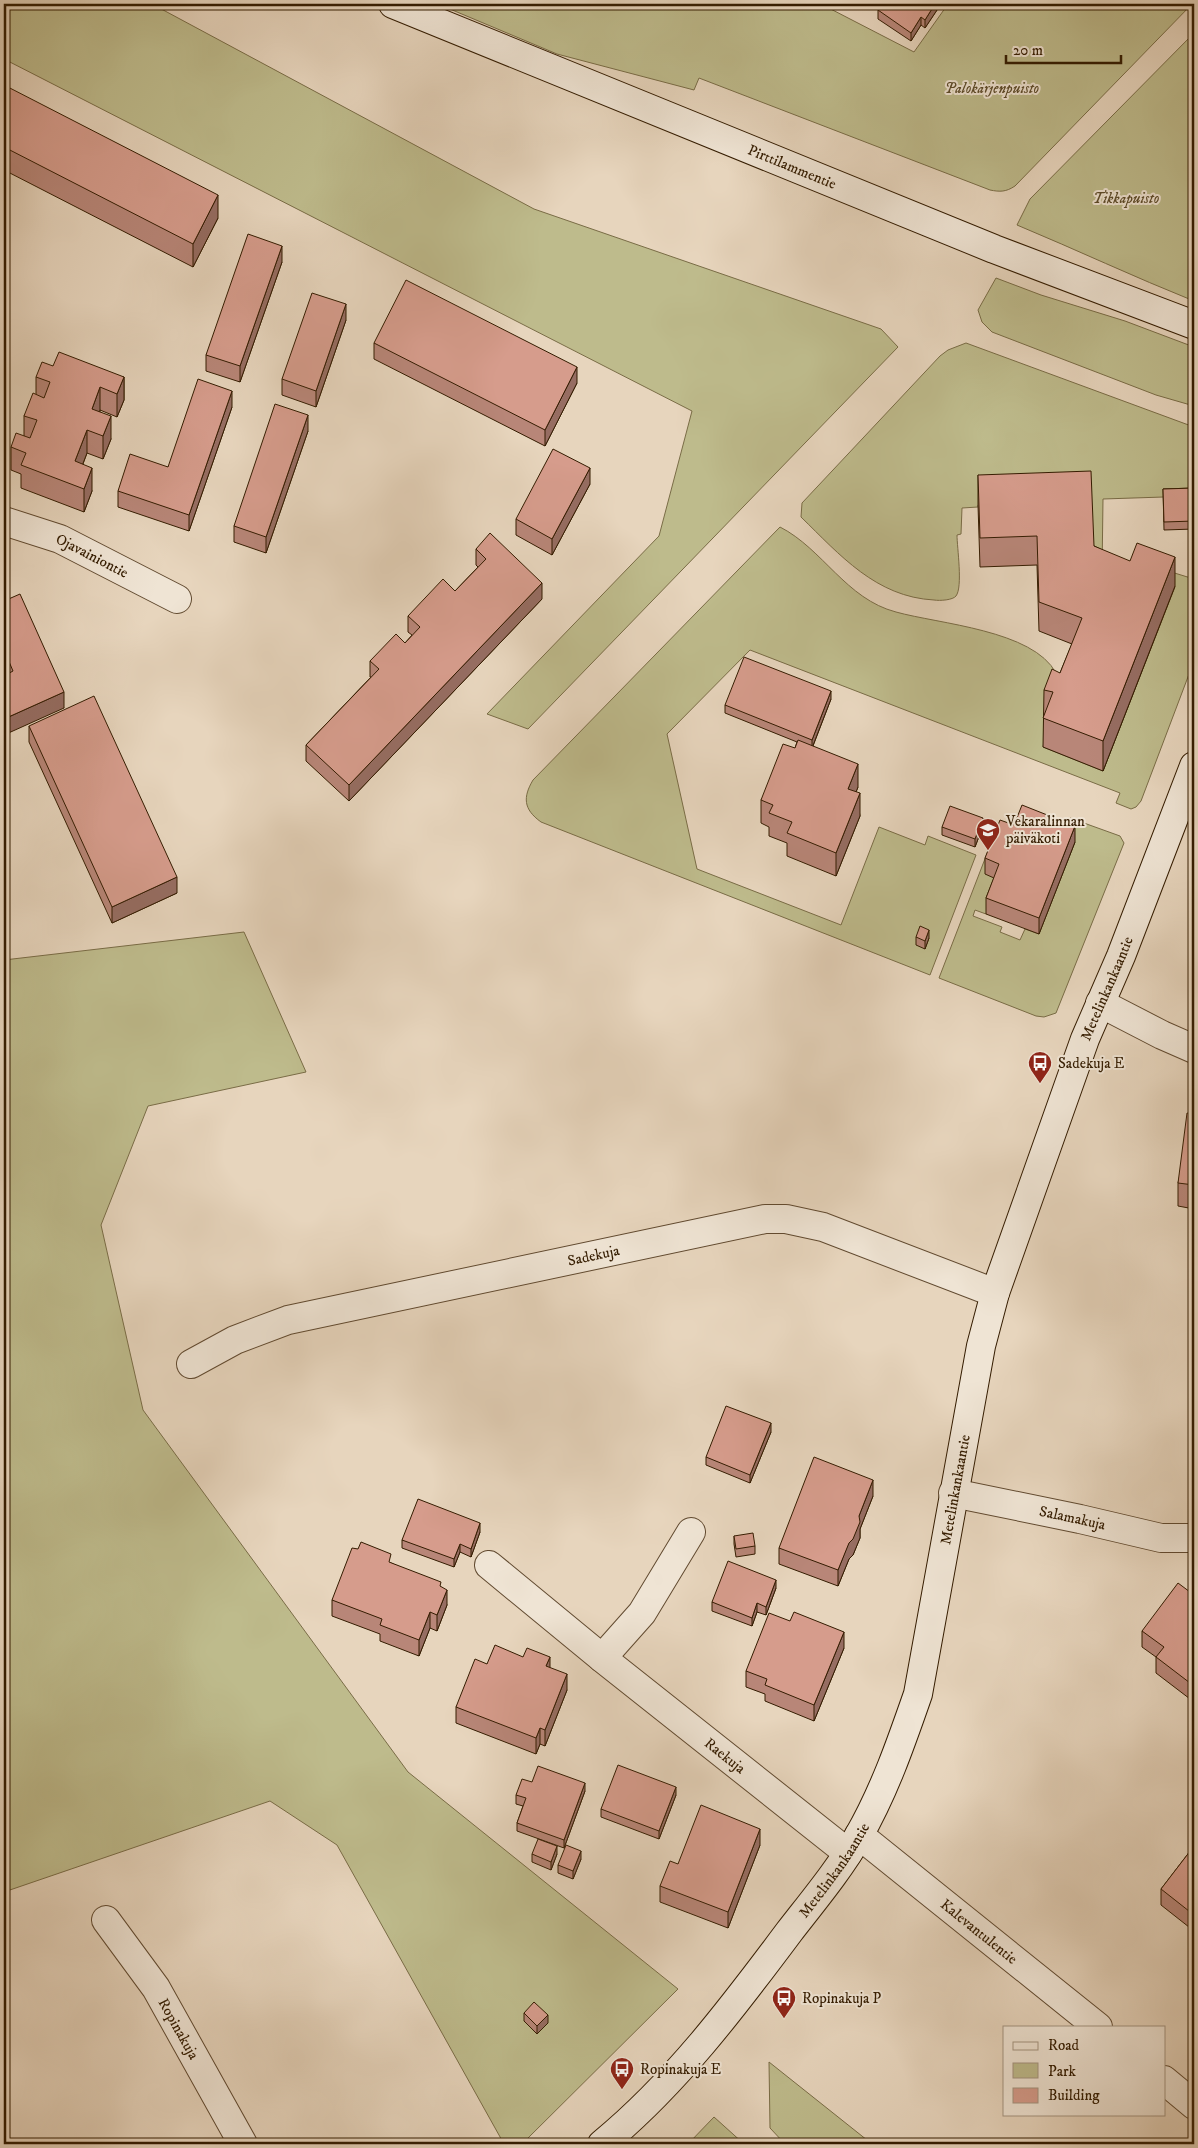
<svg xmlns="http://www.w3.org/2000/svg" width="1198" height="2148" font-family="'IM FELL DW Pica',serif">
  <rect width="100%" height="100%" fill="#e7d5bd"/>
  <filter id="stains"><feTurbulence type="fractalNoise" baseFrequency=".004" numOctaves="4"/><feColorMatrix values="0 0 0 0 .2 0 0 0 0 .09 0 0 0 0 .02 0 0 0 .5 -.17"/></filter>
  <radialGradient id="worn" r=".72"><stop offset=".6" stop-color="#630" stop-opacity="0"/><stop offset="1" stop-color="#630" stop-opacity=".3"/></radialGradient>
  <path fill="#bebb8c" stroke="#796c46" d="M4 4H152L534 209 881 329 898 347 528 729 487 714 659 536 692 411 4 59Z
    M438 4H821L914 52 948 4H1192L1015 186C1006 192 1000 192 990 190L699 78 694 90 557 54Z
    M1194 33V301C1134 277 1077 250 1017 225L1030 199Z
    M996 278 1041 295 1125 321 1194 347V406L1156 395 992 332 982 322 978 310Z
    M966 343 1194 427V496L1103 499 1102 574 978 505V507L962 508 961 534 957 535C957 547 963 587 956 596 953 600 940 601 934 600 876 597 840 555 801 517L802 503 940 356 948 350Z
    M780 527C823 549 846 599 896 612 939 624 1033 630 1056 673L1043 747 1103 771 1175 587 1142 563 1194 579V661L1141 801 1136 807 1131 809 1116 803 1120 793 750 650 667 734 697 869 841 925 879 827 925 845 928 836 976 855 930 975 541 822C523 809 523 797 533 780Z
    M1070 818 1120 836 1124 843 1056 1013 1044 1017 1036 1016 939 978 988 851 999 880 986 914 975 910 973 916 1002 927 1000 932 1020 940 1025 929 1039 934 1063 837Z
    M244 932 306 1072 148 1106 101 1225 143 1410 408 1772 678 1989 522 2144H504L337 1845 270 1801 4 1892V960Z
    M769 2062 872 2144H785L770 2128Z
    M714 2117 744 2144H688Z"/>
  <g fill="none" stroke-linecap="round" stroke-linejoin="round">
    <g stroke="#614a30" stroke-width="30">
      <g id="street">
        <path id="s1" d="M4 521 60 539 177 599"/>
        <path d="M1100 1003 1162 1035 1194 1049"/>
        <path id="s2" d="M191 1364 235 1340 288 1320 765 1219H786L823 1227 995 1293"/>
        <path id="s3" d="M953 1493 1080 1519 1161 1538H1194"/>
        <path id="s4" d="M691 1532 642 1613 602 1658 848 1853"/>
        <path d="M489 1565 602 1658"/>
        <path id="s5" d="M859 1835 1098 2027"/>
        <path id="s6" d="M106 1920 156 1988 243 2144"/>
        <path d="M1164 2080 1194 2105"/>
      </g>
    </g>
    <g stroke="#341c01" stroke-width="30">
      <g id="secondary">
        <path id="s7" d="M393 4 994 249 1194 325"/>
        <path id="s8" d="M602 2144C675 2084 733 2007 789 1932 813 1901 839 1870 858 1837 884 1792 901 1743 918 1694L981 1346 995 1293 1085 1039 1121 956 1194 766"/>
      </g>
    </g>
    <use href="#street" stroke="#efe4d4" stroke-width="28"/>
    <use href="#secondary" stroke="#efe4d4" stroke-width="28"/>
  </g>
  <path fill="#b88678" stroke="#341c01" d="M941 4 925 28 921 25 911 41 878 19V10Z
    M4 85 218 218 193 267 4 170Z
    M282 262 240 382 206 371V355Z
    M346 320 316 407 282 395V379Z
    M374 343 577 383 545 446 374 359Z
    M53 366 124 377V400L117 417 100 410V412L111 439 103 459 87 453 83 464 92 491 84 512 21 488V474L11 470V447L24 436V416L36 395V377Z
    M232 407 189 531 118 507V491L168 467Z
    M308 431 266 553 234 542V526Z
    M978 475 1094 546 1175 586 1103 771 1043 747 1044 690 1060 673 1072 644 1039 631 1037 565 980 567 978 505Z
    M590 484 552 555 516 535V519Z
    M1194 488V529L1164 530 1163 489Z
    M476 549 542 599 349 801 306 761V745L371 677H370V661L405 643 412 635 408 632V616L455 591 478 567 476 565Z
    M4 601 64 708 7 674 4 666Z
    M831 699 813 746 858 787 856 792 860 816 836 876 787 856V843L769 836V827L761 823V800L795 748 797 742 725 713V705Z
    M29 726 177 893 112 923 29 742Z
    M1014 825 1075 842 1039 934 986 914V898L994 878 985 874V858Z
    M983 826 975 847 942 835V827Z
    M916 937 929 938 925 949 916 945Z
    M1194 1114V1209L1178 1206V1183Z
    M771 1432 750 1483 706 1465V1457Z
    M873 1496 860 1529V1538L853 1555 849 1559 838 1586 779 1564V1548Z
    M480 1532 471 1557 460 1552 454 1567 402 1548V1540Z
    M734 1536 755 1546V1554L736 1557 734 1544Z
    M391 1563 441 1587 447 1605 437 1631 430 1628 419 1656 380 1641V1634L332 1616V1600Z
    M776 1588 766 1615 757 1612 752 1626 712 1611V1602Z
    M1194 1595V1702L1156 1673V1657L1142 1647V1631Z
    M844 1648 814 1721 765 1701V1694L746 1687V1671Z
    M487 1664 550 1668 567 1690 545 1746 540 1744 536 1754 456 1723V1707Z
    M532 1782 585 1791 564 1848 517 1831V1823L523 1806 516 1804V1795Z
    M676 1795 659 1839 601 1817V1809Z
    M760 1845 728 1928 660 1902V1886L678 1864Z
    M1194 1846V1931L1161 1905V1889Z
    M532 1854H557L551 1870 532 1862Z
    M581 1859 573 1879 558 1873V1865Z
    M524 2013 548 2023 537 2034 524 2021Z"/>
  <path fill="#966d62" stroke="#341c01" d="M935 4H941L925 28V20Z
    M921 17V25L911 41V33Z
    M218 195V218L193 267V244Z
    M282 246V262L240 382V366Z
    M346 304V320L316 407V391Z
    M577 367V383L545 446V430Z
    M124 377V400L117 417V394Z
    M100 387V410L92 432V409Z
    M232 391V407L189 531V515Z
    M308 415V431L266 553V537Z
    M111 416V439L103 459V436Z
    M87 430V453L75 484V461Z
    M92 468V491L84 512V489Z
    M590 468V484L552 555V539Z
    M1175 557V586L1103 771V741Z
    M542 583V599L349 801V785Z
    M831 691V699L812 748V740Z
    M64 692V708L4 735V719Z
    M858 764V787L848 812V789Z
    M860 793V816L836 876V853Z
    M983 818V826L975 847V839Z
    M1075 826V842L1039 934V918Z
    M177 877V893L112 923V907Z
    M929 930V938L925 949V941Z
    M771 1423V1432L750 1483V1475Z
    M873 1480V1496L860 1529V1538L853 1555 849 1559 838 1586V1570Z
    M480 1523V1532L471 1557V1549Z
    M460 1544V1552L454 1567V1559Z
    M776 1580V1588L766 1615V1607Z
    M447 1590V1605L437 1631V1615Z
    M757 1603V1612L752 1626V1618Z
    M430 1612V1628L419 1656V1640Z
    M844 1632V1648L814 1721V1705Z
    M550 1657V1673L546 1666Z
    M567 1674V1690L545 1746V1730Z
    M540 1728V1744L536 1754V1738Z
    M585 1783V1791L564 1848V1840Z
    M676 1787V1795L659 1839V1831Z
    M760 1829V1845L728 1928V1912Z
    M557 1846V1854L551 1870V1862Z
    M581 1851V1859L573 1879V1871Z
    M548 2015V2023L537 2034V2026Z"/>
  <path fill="#d69c8c" stroke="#341c01" d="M883 4H935L925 20 921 17 911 33 878 10Z
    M4 85 218 195 193 244 4 147Z
    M248 234 282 246 240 366 206 355Z
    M406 280 577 367 545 430 374 343Z
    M312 293 346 304 316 391 282 379Z
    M59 352 124 377 117 394 100 387 92 409 111 416 103 436 87 430 75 461 92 468 84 489 21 465 26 453 11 447 16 433 30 438 37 420 24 416 33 393 44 398 50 382 36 377 42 362 53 366Z
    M198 379 232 391 189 515 118 491 130 454 168 467Z
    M275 404 308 415 266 537 234 526Z
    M553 449 590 468 552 539 516 519Z
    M1091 471 1094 546 1130 561 1137 543 1175 557 1103 741 1043 718 1053 692 1044 690 1052 669 1060 673 1082 618 1039 602 1037 536 980 538 978 475Z
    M1194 488V521L1164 522 1163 489Z
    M490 533 542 583 349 785 306 745 379 669 370 661 396 634 405 643 420 627 408 616 443 579 455 591 486 559 476 549Z
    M20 594 64 692 4 719V676L13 671 4 650V601Z
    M744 657 831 691 812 740 725 705Z
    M94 696 177 877 112 907 29 726Z
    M798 740 858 764 848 789 860 793 836 853 787 833 792 822 769 813 773 805 761 800 783 744 795 748Z
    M1022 805 1075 826 1039 918 986 898 999 864 985 858 1000 820 1014 825Z
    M950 806 983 818 975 839 942 827Z
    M920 926 929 930 925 941 916 937Z
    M1187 1113 1194 1114V1185L1178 1183Z
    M726 1406 771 1423 750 1475 706 1457Z
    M814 1457 873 1480 859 1516 860 1522 853 1539 849 1543 838 1570 779 1548Z
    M418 1499 480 1523 471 1549 460 1544 454 1559 402 1540Z
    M753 1533 755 1546 736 1549 734 1536Z
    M361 1542 391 1554 389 1562 441 1582 440 1586 447 1590 437 1615 430 1612 419 1640 380 1625 382 1619 332 1600 352 1548 358 1549Z
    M728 1561 776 1580 766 1607 757 1603 752 1618 712 1602Z
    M1178 1583 1194 1595V1686L1156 1657 1164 1647 1142 1631Z
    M794 1612 844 1632 814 1705 765 1685 767 1679 746 1671 769 1613 790 1621Z
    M495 1645 523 1657 527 1648 550 1657 546 1666 567 1674 545 1730 540 1728 536 1738 456 1707 475 1659 487 1664Z
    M618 1765 676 1787 659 1831 601 1809Z
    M538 1766 585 1783 564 1840 517 1823 526 1798 516 1795 522 1779 532 1782Z
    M701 1805 760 1829 728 1912 660 1886 670 1861 678 1864Z
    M538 1839 557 1846 551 1862 532 1854Z
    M566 1845 581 1851 573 1871 558 1865Z
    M1194 1846V1915L1161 1889Z
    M534 2002 548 2015 537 2026 524 2013Z"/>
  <defs>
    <g id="school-pin" transform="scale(1.25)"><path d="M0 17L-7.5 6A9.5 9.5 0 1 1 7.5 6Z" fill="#8f2418" stroke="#efe4d4"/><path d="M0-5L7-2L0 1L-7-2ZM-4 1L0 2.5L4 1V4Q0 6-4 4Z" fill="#fff"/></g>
    <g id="bus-pin" transform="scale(1.25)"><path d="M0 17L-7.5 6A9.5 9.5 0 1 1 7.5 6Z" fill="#8f2418" stroke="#efe4d4"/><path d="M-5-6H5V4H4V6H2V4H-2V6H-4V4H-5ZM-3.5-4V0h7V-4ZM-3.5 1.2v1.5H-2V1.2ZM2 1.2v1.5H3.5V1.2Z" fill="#fff"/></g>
  </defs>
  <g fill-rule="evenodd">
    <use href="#school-pin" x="988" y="830"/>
    <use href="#bus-pin" x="1040" y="1063"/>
    <use href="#bus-pin" x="784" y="1998"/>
    <use href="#bus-pin" x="622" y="2069"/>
  </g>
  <g text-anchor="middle" stroke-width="4" stroke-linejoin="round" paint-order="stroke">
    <g font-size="15" font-style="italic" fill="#5d4c2b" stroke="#efe4d4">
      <text x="992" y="93">Palokärjenpuisto</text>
      <text x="1126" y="203">Tikkapuisto</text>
    </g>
    <g font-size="15" fill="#341c01" stroke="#efe4d4">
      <text dy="5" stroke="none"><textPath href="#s7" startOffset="431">Pirttilammentie</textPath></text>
      <text dy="5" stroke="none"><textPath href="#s1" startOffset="95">Ojavainiontie</textPath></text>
      <text dy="5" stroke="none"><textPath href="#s8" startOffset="1289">Metelinkankaantie</textPath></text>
      <text dy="5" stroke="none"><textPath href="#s2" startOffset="419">Sadekuja</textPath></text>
      <text dy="5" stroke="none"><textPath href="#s8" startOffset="764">Metelinkankaantie</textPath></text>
      <text dy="5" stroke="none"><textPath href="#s3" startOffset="122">Salamakuja</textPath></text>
      <text dy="5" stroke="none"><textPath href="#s4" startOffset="312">Raekuja</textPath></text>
      <text dy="5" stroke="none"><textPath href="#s8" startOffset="360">Metelinkankaantie</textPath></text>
      <text dy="5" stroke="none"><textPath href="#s5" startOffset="154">Kalevantulentie</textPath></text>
      <text dy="5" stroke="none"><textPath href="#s6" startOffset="131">Ropinakuja</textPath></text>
    </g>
    <g font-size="15" fill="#341c01" stroke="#efe4d4" text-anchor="start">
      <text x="1006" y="826">Vekaralinnan<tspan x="1006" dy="17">päiväkoti</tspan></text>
      <text x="1058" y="1068">Sadekuja E</text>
      <text x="802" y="2003">Ropinakuja P</text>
      <text x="640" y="2074">Ropinakuja E</text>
    </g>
  </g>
  <rect width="1198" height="2148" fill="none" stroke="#e7d5bd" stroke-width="20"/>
  <rect x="5" y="5" width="1188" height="2138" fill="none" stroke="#341c01" stroke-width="2.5"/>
  <rect x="10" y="10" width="1178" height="2128" fill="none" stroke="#341c01"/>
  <rect x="1003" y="2026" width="162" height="90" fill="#efe4d4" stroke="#a49480"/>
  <rect x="1013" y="2042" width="25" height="8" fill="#efe4d4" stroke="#a49480"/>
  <text x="1048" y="2050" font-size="15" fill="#341c01">Road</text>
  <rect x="1013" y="2063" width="25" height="15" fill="#bebb8c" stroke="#a49480"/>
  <text x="1048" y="2076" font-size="15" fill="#341c01">Park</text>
  <rect x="1013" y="2088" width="25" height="15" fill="#d69c8c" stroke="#a49480"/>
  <text x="1048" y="2100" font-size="15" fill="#341c01">Building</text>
  <path d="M1006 55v8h115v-8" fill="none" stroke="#341c01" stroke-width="2.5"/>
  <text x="1013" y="55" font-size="15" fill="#341c01" stroke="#efe4d4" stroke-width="4" paint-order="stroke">20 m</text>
  <rect width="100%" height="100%" filter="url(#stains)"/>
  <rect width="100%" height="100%" fill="url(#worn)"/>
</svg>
